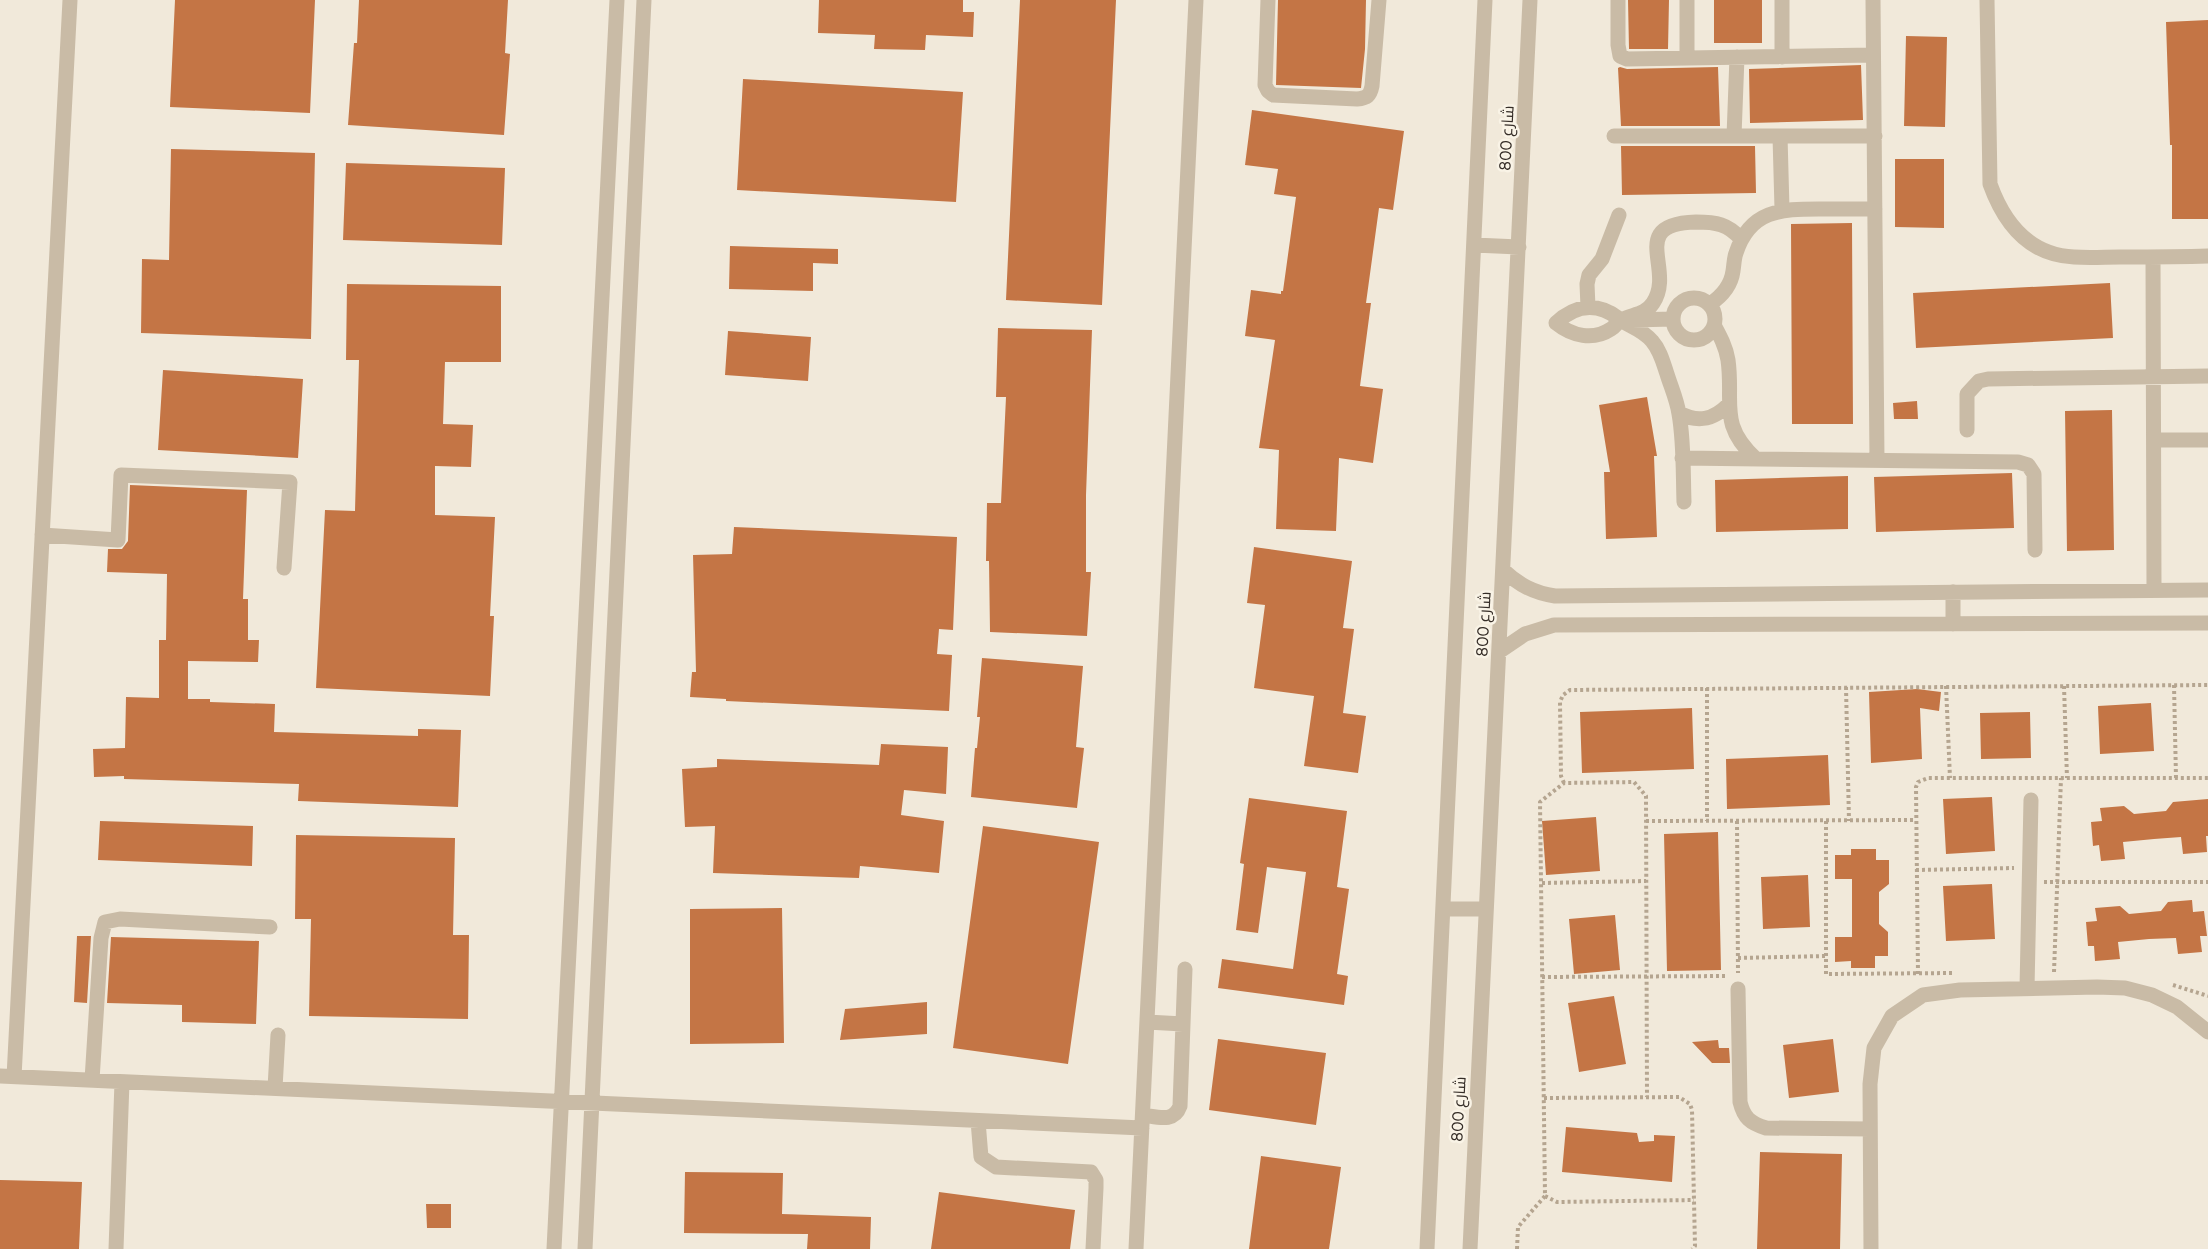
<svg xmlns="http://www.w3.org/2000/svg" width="2208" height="1249" font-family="Figtree,Cairo,sans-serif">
  <rect width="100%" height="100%" fill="#f1e9da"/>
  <path fill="#c47545" d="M175 0H315L310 113 170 107Z
    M359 0H508L505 53 510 54 504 135 348 125 354 43H357Z
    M819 0H963V12H974L973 37 926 35 925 50 874 49 875 35 818 33Z
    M1020 0H1116L1102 305 1006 300Z
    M1278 0H1366L1365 49 1361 88 1276 85Z
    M1628 0H1669L1668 49H1629Z
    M1714 0H1762V43H1714Z
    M2208 20V219H2172V145H2170L2166 22Z
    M1906 36 1947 37 1945 127 1904 126Z
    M1861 65 1863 120 1750 123 1749 69Z
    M1620 67 1627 69 1718 67 1720 126H1621L1618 68Z
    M743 79 963 92 956 202 737 190Z
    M1252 110 1404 131 1393 210 1379 208 1366 303H1371L1360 386 1383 389 1373 463 1339 458 1336 531 1276 529 1279 450 1259 448 1275 340 1245 336 1251 290 1281 294V291H1283L1296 197 1274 194 1278 169 1245 165Z
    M1621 146H1755L1756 193 1622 195Z
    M171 149 315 153 311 339 141 333 142 259 169 260Z
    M1895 159H1944V228L1895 227Z
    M346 163 505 168 502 245 343 240Z
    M1852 223 1853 424H1792L1791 224Z
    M730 246 838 249V264L813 263V291L729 289Z
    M2110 283 2113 338 1916 348 1913 293Z
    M347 284 501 286V362H445L443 424 473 425 471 467 435 466V515L495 517 490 616H494L490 696 316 688 325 510 355 511 359 360H346Z
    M998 328 1092 330 1086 495V572H1091L1087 636 990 632 989 561H986L987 503H1001L1006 397H996Z
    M728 331 811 337 808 381 725 375Z
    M163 370 303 379 298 458 158 450Z
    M1647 397 1657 456H1654L1657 537 1606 539 1604 472H1610L1599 405Z
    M1917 401 1918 419H1894L1893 403Z
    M2112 410 2114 550 2067 551 2065 411Z
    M2012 473 2014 528 1876 532 1874 477Z
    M1848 476V529L1716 532 1715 480Z
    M130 485 247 490 243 599H248V640H259L258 662 188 661V699H210V702L275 704 274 732 418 736V729L461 730 458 807 298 801 299 784 124 779V776L94 777 93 749 125 748 126 697 159 698V640H166L167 574 107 572 108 549H122L128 541Z
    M734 527 957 537 953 630 939 629 937 654 952 655 949 711 726 701V699L690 697 692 672H696L693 555 732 554Z
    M1254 547 1352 561 1343 628 1354 629 1343 713 1366 716 1358 773 1304 766 1314 696 1254 688 1265 605 1247 603Z
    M982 658 1083 666 1076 747 1084 748 1077 808 971 797 975 748H977L980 717H977Z
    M1917 689 1941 692 1939 711 1920 708 1922 759 1871 763 1869 692Z
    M2151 703 2154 751 2100 754 2098 706Z
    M1692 708 1694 769 1582 773 1580 712Z
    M2030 712 2031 758 1981 759 1980 713Z
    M881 744 948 747 946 794 904 790 901 815 944 821 939 873 860 866 859 878 713 873 715 826 685 827 682 769 717 767V759L879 765Z
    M1828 755 1830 805 1727 809 1726 759Z
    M1992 797 1995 851 1946 854 1943 799Z
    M1249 798 1347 811 1337 887 1349 889 1337 974 1348 976 1344 1005 1218 988 1222 959 1293 969 1306 872 1267 867 1258 933 1236 930 1244 864 1240 863Z
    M2208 799V836H2206L2207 852 2183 854 2181 837 2154 839 2123 842 2125 859 2101 861 2099 845 2093 846 2091 822 2102 821 2100 808 2124 806 2134 814 2166 811 2173 802Z
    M1596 817 1600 871 1546 875 1542 821Z
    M100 821 253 826 252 866 98 860Z
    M983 826 1099 842 1068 1064 953 1048Z
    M1718 832 1721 970 1667 971 1664 834Z
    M296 835 455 838 453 935H469L468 1019 309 1016 311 919H295Z
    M1851 849H1876V860H1889V884L1879 892V924L1888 932V956H1875V968H1851V961L1835 962V937H1852V879H1835V855H1851Z
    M1808 875 1810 927 1763 929 1761 877Z
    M1992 884 1995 939 1946 941 1943 886Z
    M2192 900 2193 912 2204 911 2207 936H2200L2202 952 2178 954 2176 938 2149 939 2118 942 2120 959 2095 961 2094 946H2088L2086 922 2097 921 2095 908 2120 906 2129 914 2161 911 2168 902Z
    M782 908 784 1043 690 1044V909Z
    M1615 915 1620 970 1574 974 1569 919Z
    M77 936H91L87 1003 74 1002Z
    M111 937 259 941 256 1024 182 1022V1005L107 1003Z
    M1614 996 1626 1064 1579 1072 1568 1003Z
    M927 1002V1034L840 1040 845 1009Z
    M1218 1039 1326 1053 1316 1125 1209 1110Z
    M1833 1039 1839 1092 1789 1098 1783 1045Z
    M1718 1040 1719 1048H1729L1730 1063H1712L1692 1042Z
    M1566 1127 1637 1133 1639 1142 1654 1141V1135L1675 1136 1672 1182 1562 1172Z
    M1760 1152 1842 1154 1840 1249H1757Z
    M1261 1156 1341 1167 1329 1249H1249Z
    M685 1172 783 1173 782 1214 871 1217 870 1249H807L808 1234 684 1233Z
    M0 1180 82 1182 79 1249H0Z
    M939 1192 1075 1210 1070 1249H931Z
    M426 1204H451V1228H427Z"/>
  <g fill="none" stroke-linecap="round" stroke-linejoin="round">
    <path stroke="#b5a590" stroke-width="4" stroke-dasharray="3 3" stroke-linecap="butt" d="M2174 685 2176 778
      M1946 686 1950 778
      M2064 686 2067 778
      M1846 687 1849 821
      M1707 688V821
      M1564 783 1561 776 1560 702 1563 695 1570 690 2208 685
      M1646 821 1916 820
      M1737 821 1738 973
      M1826 821V974L1954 973
      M1916 870 2014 868
      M2044 882H2208
      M1542 883 1646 881
      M1738 958 1826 956
      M2054 972 2061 778
      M1918 974 1916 787 1918 782 1928 778H2208
      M1542 977 1728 976
      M2173 985 2208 996
      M1544 1098 1679 1097 1690 1104 1692 1110 1695 1246 1692 1249
      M1545 1196 1557 1202 1694 1200
      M1517 1249 1518 1227 1545 1196 1540 802 1564 783 1634 782 1646 796 1647 1097"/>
    <path stroke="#c9bba6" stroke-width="15" d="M1268 0 1265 85 1268 91 1273 95 1357 99C1367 98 1370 96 1372 86L1379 0
      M1618 0V45L1620 56 1627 59 1873 55
      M1687 0V58
      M1782 0V57
      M1873 0 1877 460
      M1987 0 1990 184C2004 223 2029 255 2074 257 2090 258 2105 257 2120 257 2150 257 2179 257 2208 256
      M1614 136H1875
      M1734 136 1737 57
      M1780 136 1782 209
      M1474 245 1519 247
      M2153 257 2154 590
      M1673 319a21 21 0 1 1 42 0a21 21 0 1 1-42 0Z
      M1710 304C1722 296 1731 286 1733 271 1734 265 1734 258 1736 253 1750 210 1781 209 1819 209 1838 209 1856 209 1875 209
      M1588 307 1587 284 1589 275 1602 259 1619 215
      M1632 320 1673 319
      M1714 325C1720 336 1726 347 1728 360 1734 403 1718 424 1756 459
      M1679 413C1698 423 1713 420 1728 405
      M1967 430V394L1979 381 1988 379 2208 376
      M2154 440H2208
      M1682 458 2018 462 2028 465 2034 474 2035 550
      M1684 502C1683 473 1684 442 1679 414 1677 400 1671 387 1667 374 1663 362 1660 350 1652 341 1641 328 1629 327 1618 318 1597 302 1575 305 1556 323 1572 336 1593 341 1611 329 1615 327 1617 322 1621 320 1633 314 1645 315 1653 303 1676 269 1626 224 1696 222 1716 222 1728 224 1741 239
      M42 535 118 540 121 475 290 482 284 568
      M1503 570C1519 585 1534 593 1555 596L2208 590
      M1953 624V592
      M1500 651 1525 634 1554 625 2208 623
      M1443 909H1486
      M2027 988 2031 800
      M1738 989 1740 1102C1744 1118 1750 1123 1766 1128L1870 1129
      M1147 1022 1183 1024
      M0 1076 1142 1128
      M14 1077 70 0
      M92 1080 101 938 105 922 120 919 270 927
      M275 1088 278 1035
      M1143 1115C1158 1117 1174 1123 1180 1106L1185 969
      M978 1121 981 1157 996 1167 1091 1172 1096 1180V1188L1093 1249
      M116 1249 122 1082
      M554 1249 617 0
      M585 1249 644 0
      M1136 1249 1196 0
      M1427 1249 1485 0
      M1470 1249 1530 0
      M1871 1249 1870 1084 1874 1048 1892 1016 1923 995 1960 990 2097 987 2125 988 2152 995 2177 1007 2208 1032"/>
  </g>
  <g text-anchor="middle" stroke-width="5" stroke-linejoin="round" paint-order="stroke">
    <g font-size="16" fill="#352d27" stroke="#f9f3e6">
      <text transform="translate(1506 138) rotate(-87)" y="6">شارع 800</text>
      <text transform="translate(1483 624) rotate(-87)" y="6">شارع 800</text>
      <text transform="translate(1458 1109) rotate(-87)" y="6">شارع 800</text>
    </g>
  </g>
</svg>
